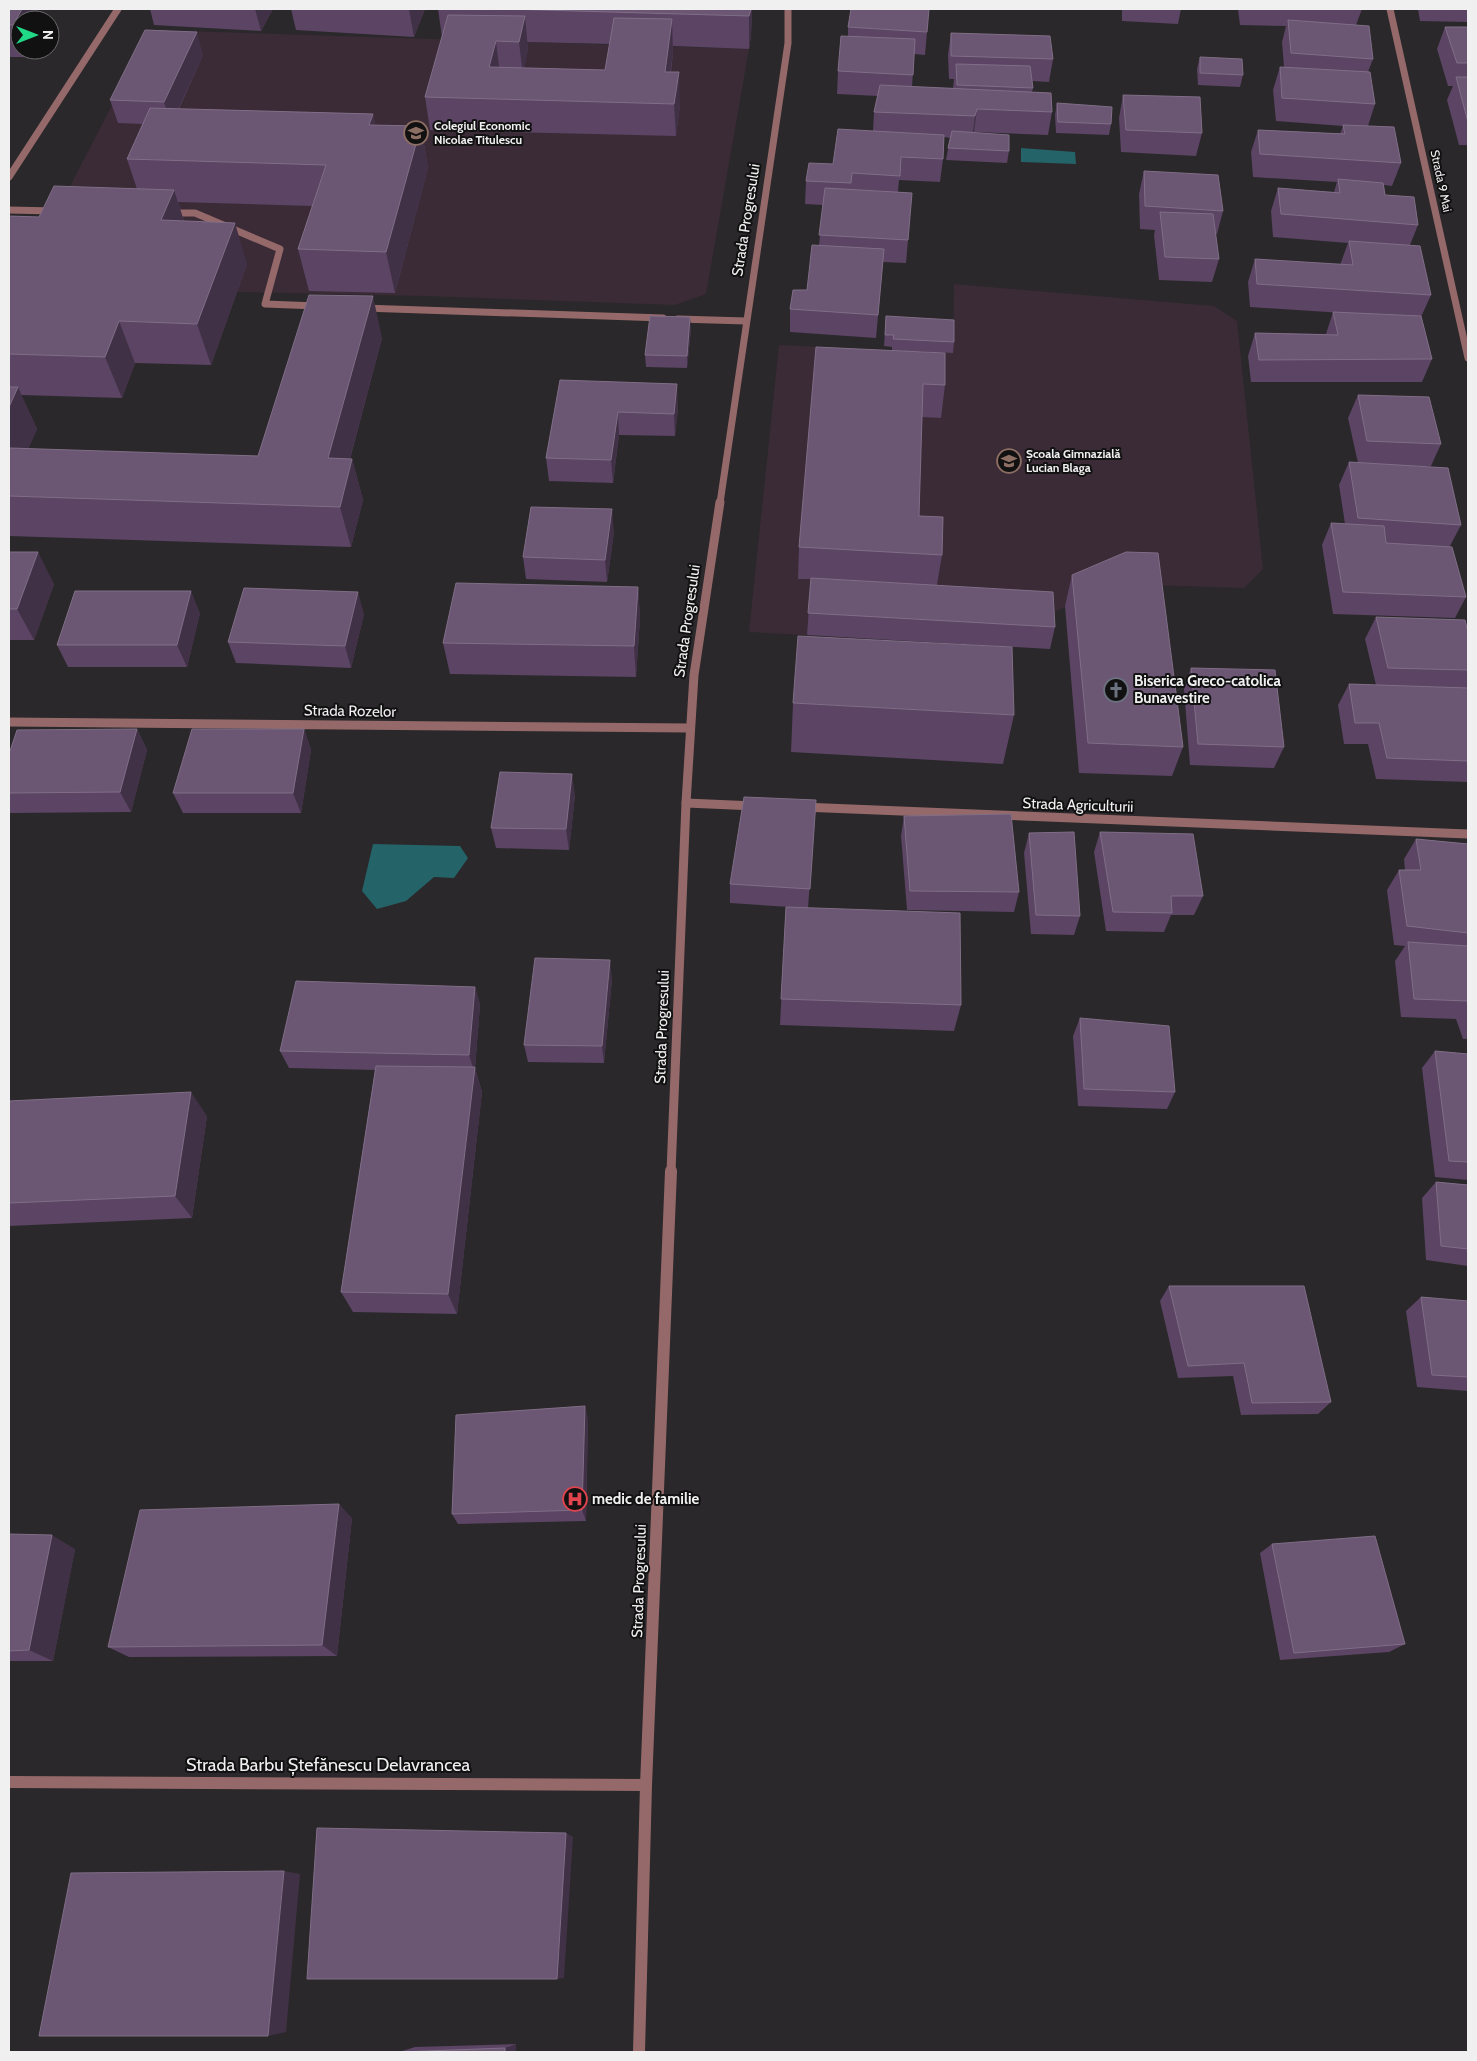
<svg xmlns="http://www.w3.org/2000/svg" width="1477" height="2061" font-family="Cabin,sans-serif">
  <rect width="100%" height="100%" fill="#2a282a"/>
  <path fill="#3a2b37" d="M151 30 749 49 706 294 675 305 425 296 9 287 54 217Z
    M954 284 1214 306 1237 321 1263 569 1244 588 1117 584 1049 614 1050 649 749 632 779 345 953 353Z"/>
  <path fill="#246368" d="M1021 148 1075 152 1076 164 1021 162Z
    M373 844 460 846 468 858 454 878 434 877 406 901 377 909 362 891Z"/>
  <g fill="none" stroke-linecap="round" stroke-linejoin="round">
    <path stroke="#95696a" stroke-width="7" d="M9 177 118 9
      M9 210 55 211
      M170 213H195L280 249 265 304 318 306
      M363 308 663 318
      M678 319 746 321"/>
    <path stroke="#95696a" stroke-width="7" d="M1390 9 1468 358"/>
    <path stroke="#95696a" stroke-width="9" d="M9 722 690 728
      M686 803 755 806
      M802 807 1468 834"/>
    <path stroke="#95696a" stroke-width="12" d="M9 1782 646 1785"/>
    <path stroke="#95696a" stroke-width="7" d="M720 503 788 43V9"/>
    <path stroke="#95696a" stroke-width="9" d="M671 1172 686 803 694 675 720 502"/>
    <path stroke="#95696a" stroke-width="12" d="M639 2052 646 1785 671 1171"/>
  </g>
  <path fill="#5b4464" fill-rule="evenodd" d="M9 9 20 20V50H29L25 57H9Z
    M150 9H273L261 31 154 25Z
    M291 9H425L414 37 296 30Z
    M438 9H752L751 36 749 49 673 46V52L671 72 680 105 676 136 430 130 425 97 442 37ZM527 42 610 44 605 70 524 68 528 49Z
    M1122 9H1181L1178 24 1122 21Z
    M1238 9H1362L1356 25 1373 59 1368 72 1375 104 1368 126 1401 163 1392 186 1384 185 1385 195 1418 225 1410 245 1431 295 1421 317 1432 359 1422 382H1251L1248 356 1255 333 1326 334 1333 312 1343 313 1250 307 1248 282 1255 259 1340 265 1348 243 1273 237 1271 211 1278 188 1334 192 1337 182 1253 177 1251 152 1258 130 1340 134 1343 126 1276 121 1273 90 1280 67H1284L1282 42 1286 26 1240 25Z
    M1418 9H1468V22L1420 21Z
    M848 27 927 32 925 55 914 54 912 87 953 88 954 79H949L948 55 951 33 1053 59 1049 82 1032 81 1033 88 1032 92 1052 112 1048 135 974 132 1009 151 1007 163 946 160 950 138 944 137 943 159 940 182 899 180 898 192 908 240 906 263 883 262 876 338 790 332V309L807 290 819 245 823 205 805 204 806 181 833 164 873 131 874 112 878 96 837 94 838 71 848 36Z
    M1445 27H1468V145H1459L1447 100 1453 86H1448L1437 49Z
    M203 55 179 109 373 114 375 125 421 126 428 168 395 293 309 291 298 249 312 206 178 202 184 221 247 264 211 365 135 363 122 398 21 395 37 429 28 449 258 456 382 338 350 459H352L363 500 351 547 9 536V216L39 217 137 189 127 159 143 124 118 123 110 100Z
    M1200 57 1243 75 1240 87 1198 85 1197 69Z
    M1123 95 1202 133 1196 156 1121 152 1119 118Z
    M1057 103 1111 124 1109 135 1056 133 1055 115Z
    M1144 171 1223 211 1217 234H1215L1219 259 1212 282 1159 280 1154 235 1155 230 1140 229 1139 194Z
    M886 316 954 342 953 353 910 351 945 385 941 418 922 417 919 516 942 555 937 585 1055 627 1050 649 807 635 811 579H798L799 547 892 350V347L884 346Z
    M691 329 687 368 646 367 645 355Z
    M560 380 678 407 675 436 619 435 613 483 549 481 546 458Z
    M1358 395 1441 444 1431 466H1407L1461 525 1450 546 1466 597 1455 618 1333 614 1322 545 1331 523 1345 524 1339 485 1349 462 1358 463 1348 418Z
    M614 532 607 582 526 579 523 557Z
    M9 552 54 584 34 640H9Z
    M1072 575 1183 747 1172 776 1079 773 1065 606Z
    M638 587 640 618 636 677 450 674 443 643Z
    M200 613 187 667H68L57 645Z
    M364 614 351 668 236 663 228 642Z
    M1376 617 1468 632V782L1376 779 1368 744H1344L1338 705 1349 684 1376 685 1365 639Z
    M1191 668 1284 747 1274 768 1190 765 1184 689Z
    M793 703 1014 715 1003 764 791 752Z
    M137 729 147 750 131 812 9 813V754Z
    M304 729 311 750 301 813H183L173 793Z
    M575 795 569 850 496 848 491 828Z
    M816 800 808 908 961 1005 954 1031 780 1025 786 907H789L730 903V884Z
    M904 816 1019 892 1014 912 907 910 901 836Z
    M1100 832 1203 896 1194 915H1171L1164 932 1106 931 1094 852Z
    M1029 833 1080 916 1074 935 1031 934 1024 853Z
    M1416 839 1468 844V1039H1463L1456 1019 1401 1017 1395 961 1405 946 1394 945 1387 890 1399 870H1405L1404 859Z
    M612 979 604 1063 528 1062 524 1045Z
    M475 987 480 1005 475 1068 482 1092 457 1314 353 1312 341 1292 375 1070 289 1068 280 1051Z
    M1080 1018 1175 1092 1167 1109 1078 1106 1073 1036Z
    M1435 1051 1468 1054V1180L1435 1177 1422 1068Z
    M9 1101 207 1116 192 1218 9 1226Z
    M1436 1182 1468 1185V1266L1426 1260 1422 1198Z
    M1169 1286 1331 1402 1318 1414 1241 1415 1233 1376 1178 1378 1160 1301Z
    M1421 1297 1468 1301V1391L1417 1387 1406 1311Z
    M588 1418 586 1521 458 1524 452 1514Z
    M352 1518 337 1656 129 1657 108 1647Z
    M9 1534 75 1549 53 1661H9Z
    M1272 1544 1405 1644 1389 1652 1280 1660 1260 1553Z
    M516 2044V2052H399L415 2047Z"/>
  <path fill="#413146" d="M22 9H37L41 20H20V44L13 25Z
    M255 9H273L261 31Z
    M409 9H425L414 37Z
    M751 9H752L751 36 749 49V16Z
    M525 16 528 49 523 75 519 42Z
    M672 19 673 52 666 104 665 72Z
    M197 32 203 55 171 125 164 102Z
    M496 41 500 74 494 100 489 67Z
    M22 50H29L25 57Z
    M679 72 680 105 676 136 674 104Z
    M977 109 974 132 972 138 975 116Z
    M373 114 381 155 369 125Z
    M421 126 428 168 395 293 386 252Z
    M174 190 187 231 161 220Z
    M235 223 247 264 211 365 197 324Z
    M373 296 382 338 339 499 328 458Z
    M690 317 691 329 687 368V356Z
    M119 321 135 363 122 398 105 357Z
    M677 384 678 407 675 436 674 414Z
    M18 387 37 429 9 492V407Z
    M618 412 619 435 613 483 611 460Z
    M352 459 363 500 351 547 340 507Z
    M612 509 614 532 607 582 605 560Z
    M38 552 54 584 34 640 17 609Z
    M638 587 640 618 636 677 634 646Z
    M191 591 200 613 187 667 177 645Z
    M358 592 364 614 351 668 345 646Z
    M137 729 147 750 131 812 120 792Z
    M304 729 311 750 301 813 293 793Z
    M572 774 575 795 569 850 566 829Z
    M610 960 612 979 604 1063 602 1046Z
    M475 987 480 1005 475 1068 482 1092 457 1314 448 1294 474 1071 469 1055Z
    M191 1092 207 1116 192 1218 175 1196Z
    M585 1406 588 1418 586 1521 582 1510Z
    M339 1504 352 1518 337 1656 322 1645Z
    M52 1535 75 1549 53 1661 29 1650Z
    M566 1833 573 1837 564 1978 557 1979Z
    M284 1871 300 1874 286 2032 268 2036Z
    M516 2044V2052H505V2048Z"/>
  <path fill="#6b5673" stroke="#806e87" d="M9 9H22L13 25H9Z
    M506 9H751L749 16Z
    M851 9H929L927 32 848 27Z
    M448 15 525 16 519 42 496 41 489 67 605 70 614 18 672 19 665 72H679L674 104 425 97Z
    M1288 20 1369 26 1373 59 1291 53Z
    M1445 27H1468V63H1457Z
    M145 30 197 32 164 102 110 100Z
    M951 33 1050 36 1053 59 951 56Z
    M841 36 915 39 913 75 838 71Z
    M1200 57 1242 59 1243 75 1200 73Z
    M956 64 1030 66 1033 88 957 85Z
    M1280 67 1370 72 1375 104 1282 98Z
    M1456 77H1468V122Z
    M880 85 1051 93 1052 112 977 109 975 116 874 112Z
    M1123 95 1200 97 1202 133 1126 130Z
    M1057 103 1112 107 1111 124 1058 122Z
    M150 108 373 114 369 125 421 126 386 252 298 249 326 165 127 159Z
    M1343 125 1394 127 1401 163 1260 154 1258 130 1345 134Z
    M838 129 944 135 943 159 901 157 900 176 852 173 851 183 806 181 809 163 833 164Z
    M952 131 1009 135V151L948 148Z
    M1144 171 1218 175 1223 211 1145 206Z
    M1338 179 1383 183 1385 195 1414 197 1418 225 1281 214 1278 188 1340 193Z
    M54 186 174 190 161 220 235 223 197 324 119 321 105 357 9 354V216L39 217Z
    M825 188 912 193 908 240 819 235Z
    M1160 212 1213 214 1219 259 1165 257Z
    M1349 241 1420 246 1431 295 1257 284 1255 259 1353 265Z
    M812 245 884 249 878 315 790 309 793 290H807Z
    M309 295 373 296 328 458 352 459 340 507 9 496V450L10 448 258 456Z
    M1333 312 1421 316 1432 359 1259 360 1255 333 1338 335Z
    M650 316 690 317 687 356 645 355Z
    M886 316 954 320V342L893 339 894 335H885Z
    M816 347 945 353V385L923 384 919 516 943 517 942 555 799 547Z
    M560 380 677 384 674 414 618 412 611 460 546 458Z
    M9 387H18L9 407Z
    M1358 395 1429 397 1441 444 1367 441Z
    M1349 462 1448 468 1461 525 1358 518Z
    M531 507 612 509 605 560 523 557Z
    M1331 523 1384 526 1386 543 1452 547 1466 597 1343 592Z
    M9 552H38L17 609H9Z
    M1126 552 1158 553 1183 747 1088 743 1072 575Z
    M811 578 1053 592 1055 627 808 613Z
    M456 583 638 587 634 646 443 643Z
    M244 588 358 592 345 646 228 642Z
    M75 591H191L177 645H57Z
    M1376 617 1465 620 1468 632V670L1388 668Z
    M798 636 1012 647 1014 715 793 703Z
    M1191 668 1275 670 1284 747 1198 744Z
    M1349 684 1468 688V761L1387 758 1379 723H1355Z
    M137 729 120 792 9 793V754L17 730Z
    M192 729H304L293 793H173Z
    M500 772 572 774 566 829 491 828Z
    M744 797 816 800 810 889 730 884Z
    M1011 814 1019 892 910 891 904 816Z
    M1074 832 1080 916 1036 915 1029 833Z
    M1100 832 1193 834 1203 896H1171L1172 913 1113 912Z
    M1416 839 1468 844V933L1407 926 1399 870H1421Z
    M786 907 960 913 961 1005 781 999Z
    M1408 942 1468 946V1001L1414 999Z
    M535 958 610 960 602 1046 524 1045Z
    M296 981 475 987 469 1055 280 1051Z
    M1080 1018 1169 1026 1175 1092 1084 1089Z
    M1435 1051 1468 1054V1162L1449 1161Z
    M376 1066 475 1067 448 1294 341 1292Z
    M191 1092 175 1196 9 1203V1101Z
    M1436 1182 1468 1185V1249L1441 1246Z
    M1169 1286H1304L1331 1402 1252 1403 1244 1363 1188 1366Z
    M1421 1297 1468 1301V1377L1432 1375Z
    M585 1406 582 1510 452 1514 456 1415Z
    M339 1504 322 1645 108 1647 140 1510Z
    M9 1534 52 1535 29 1650 9 1651Z
    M1375 1536 1405 1644 1294 1653 1272 1544Z
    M317 1828 566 1833 557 1979H307Z
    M284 1871 268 2036H39L71 1873Z
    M505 2048V2052H399Z"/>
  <defs>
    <g id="university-ring" transform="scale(1.25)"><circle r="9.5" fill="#121112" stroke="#8d6e63" stroke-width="1.5"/><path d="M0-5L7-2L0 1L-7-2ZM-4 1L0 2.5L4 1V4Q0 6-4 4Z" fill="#8d6e63"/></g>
    <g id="school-ring" transform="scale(1.25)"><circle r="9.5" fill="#121112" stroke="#8d6e63" stroke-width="1.5"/><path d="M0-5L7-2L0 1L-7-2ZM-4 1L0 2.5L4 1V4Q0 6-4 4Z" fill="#8d6e63"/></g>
    <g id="church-ring" transform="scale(1.25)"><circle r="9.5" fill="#121112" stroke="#6b7280" stroke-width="1.5"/><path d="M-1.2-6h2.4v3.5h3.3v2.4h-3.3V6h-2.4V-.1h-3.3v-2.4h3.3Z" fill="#6b7280"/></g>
    <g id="hospital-ring" transform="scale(1.25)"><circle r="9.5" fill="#121112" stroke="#e0444e" stroke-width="1.5"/><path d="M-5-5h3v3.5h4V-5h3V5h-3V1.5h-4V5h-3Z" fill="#e0444e"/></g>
  </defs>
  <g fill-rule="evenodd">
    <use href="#university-ring" x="416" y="133"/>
    <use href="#school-ring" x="1009" y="461"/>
    <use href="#church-ring" x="1116" y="690"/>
    <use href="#hospital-ring" x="575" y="1499"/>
  </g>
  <g text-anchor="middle" stroke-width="4" stroke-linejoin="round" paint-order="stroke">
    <g font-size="12" font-weight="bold" fill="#f1f0f1" stroke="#121112" text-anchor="start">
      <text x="434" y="130">Colegiul Economic<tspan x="434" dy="14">Nicolae Titulescu</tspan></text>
      <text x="1026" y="458">Școala Gimnazială<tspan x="1026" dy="14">Lucian Blaga</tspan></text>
    </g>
    <g font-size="12" fill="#f1f0f1" stroke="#121112">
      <text transform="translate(1441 181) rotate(78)" y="4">Strada 9 Mai</text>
    </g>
    <g font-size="15" fill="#f1f0f1" stroke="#121112">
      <text transform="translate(746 220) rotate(-81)" y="5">Strada Progresului</text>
      <text transform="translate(687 621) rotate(-82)" y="5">Strada Progresului</text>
      <text transform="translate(350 711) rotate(1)" y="5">Strada Rozelor</text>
      <text transform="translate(1078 805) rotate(2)" y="5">Strada Agriculturii</text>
      <text transform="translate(662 1027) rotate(-88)" y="5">Strada Progresului</text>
      <text transform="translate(639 1581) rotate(-88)" y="5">Strada Progresului</text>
    </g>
    <g font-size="15" font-weight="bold" fill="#f1f0f1" stroke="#121112" text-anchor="start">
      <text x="1134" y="686">Biserica Greco-catolica<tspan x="1134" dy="17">Bunavestire</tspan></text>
      <text x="592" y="1504">medic de familie</text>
    </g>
    <g font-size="18" fill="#f1f0f1" stroke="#121112">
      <text x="328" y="1771">Strada Barbu Ștefănescu Delavrancea</text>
    </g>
  </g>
  <rect width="1477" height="2061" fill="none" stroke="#f1f0f1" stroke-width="20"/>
  <g transform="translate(35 35) rotate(90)"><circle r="24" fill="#121112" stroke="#6b6a6b"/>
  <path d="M0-4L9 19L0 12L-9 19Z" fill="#21d887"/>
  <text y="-8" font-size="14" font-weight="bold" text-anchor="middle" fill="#f1f0f1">N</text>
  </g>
</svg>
